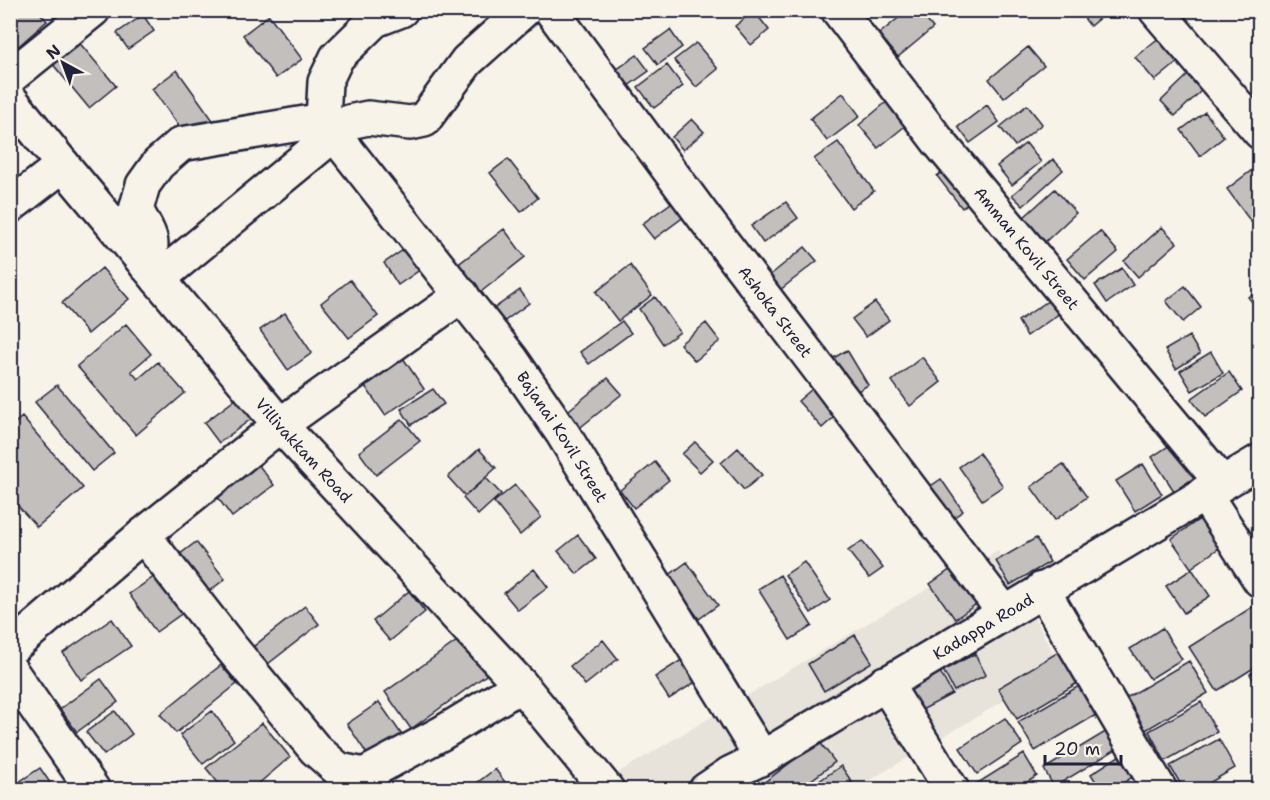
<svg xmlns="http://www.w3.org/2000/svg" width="1270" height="800" font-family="'Shantell Sans',sans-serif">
  <rect width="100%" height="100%" fill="#f7f3e8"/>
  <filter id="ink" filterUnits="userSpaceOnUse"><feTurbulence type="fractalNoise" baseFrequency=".0167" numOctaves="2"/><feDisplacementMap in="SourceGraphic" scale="12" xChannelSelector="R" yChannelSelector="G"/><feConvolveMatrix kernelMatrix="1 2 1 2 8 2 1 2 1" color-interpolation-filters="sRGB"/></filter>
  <g filter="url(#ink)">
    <path fill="#e7e3db" d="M998 551 1061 667 855 789 589 790 890 610Z"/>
    <path fill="#c2bfbd" stroke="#22223b" stroke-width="1.5" d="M10 10H37L47 21 13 51 10 48Z
      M176 10H191L182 18Z
      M908 10H918L933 28 898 57 879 34Z
      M1078 10H1109L1090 26Z
      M754 11 769 30 751 45 735 26Z
      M143 15 154 31 128 49 117 33Z
      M269 15 302 59 276 78 243 35Z
      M1170 29 1189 53 1155 81 1135 57Z
      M670 30 682 47 658 65 645 48Z
      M77 40 116 86 89 108 51 62Z
      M696 43 718 69 696 87 674 60Z
      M1028 47 1044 66 1004 98 989 79Z
      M637 55 649 71 628 86 616 70Z
      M667 65 683 86 654 108 638 87Z
      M177 70 220 130 195 148 152 89Z
      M1188 75 1202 90 1175 116 1161 101Z
      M843 93 860 116 827 141 810 119Z
      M896 94 915 118 878 148 859 125Z
      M987 105 999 122 970 143 958 127Z
      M1027 105 1042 124 1015 146 1000 127Z
      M1205 112 1224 137 1200 156 1181 130Z
      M692 119 704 132 683 150 672 137Z
      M838 142 874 191 851 208 814 159Z
      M1026 143 1041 162 1012 185 997 166Z
      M508 159 538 198 521 212 490 173Z
      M1053 159 1063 170 1023 206 1012 195Z
      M953 164 977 196 962 208 937 176Z
      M1260 164V215L1251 222 1227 189Z
      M1055 189 1076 213 1045 242 1023 218Z
      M678 198 689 213 654 239 642 224Z
      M786 202 798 218 763 243 751 226Z
      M1162 227 1177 243 1138 277 1124 261Z
      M504 229 525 257 477 295 456 266Z
      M1100 231 1118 252 1085 280 1067 259Z
      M409 246 424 267 398 285 384 263Z
      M805 247 817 261 780 290 769 276Z
      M630 265 652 295 618 321 596 292Z
      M102 268 129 299 88 334 62 303Z
      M1122 268 1133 285 1107 303 1095 285Z
      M350 280 378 316 349 338 321 303Z
      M1185 286 1201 307 1183 322 1166 301Z
      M1260 289V312L1248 297Z
      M520 290 529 303 502 323 492 310Z
      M655 297 680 332 663 344 639 309Z
      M1054 297 1063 311 1027 336 1018 321Z
      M875 302 889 320 866 337 852 319Z
      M285 313 312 353 288 370 260 330Z
      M622 321 631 333 589 364 580 352Z
      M706 323 720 341 695 361 680 344Z
      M126 324 151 354 131 371 138 379 158 362 185 393 136 435 77 366Z
      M1189 336 1200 354 1176 369 1165 350Z
      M847 350 868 385 848 397 827 362Z
      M399 352 424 389 385 415 360 379Z
      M1211 352 1223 373 1192 391 1180 371Z
      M922 357 941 382 910 406 892 381Z
      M1229 372 1242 391 1205 417 1191 399Z
      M608 378 622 394 577 430 564 414Z
      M819 383 843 409 822 428 798 401Z
      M57 385 114 453 92 471 35 402Z
      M1260 387V401L1253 391Z
      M433 389 444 404 411 425 401 409Z
      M248 390 263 410 219 443 204 423Z
      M22 417 83 488 37 527 10 497V427Z
      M402 419 420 441 376 475 359 452Z
      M1182 437 1205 471 1174 491 1152 457Z
      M695 442 713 460 700 472 682 454Z
      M738 448 762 475 744 490 721 463Z
      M479 449 496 468 465 496 448 477Z
      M979 453 1003 486 982 500 959 467Z
      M254 459 274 485 232 517 212 490Z
      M655 462 669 480 634 508 620 490Z
      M1063 464 1087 497 1055 520 1031 487Z
      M1143 464 1162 494 1135 511 1116 481Z
      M486 478 501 494 478 515 463 498Z
      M941 479 963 511 947 522 925 490Z
      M515 485 541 517 520 535 494 502Z
      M1210 512 1230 540 1191 568 1171 539Z
      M578 535 596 559 577 574 558 551Z
      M1036 538 1050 562 1010 585 996 561Z
      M862 541 883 568 869 578 848 551Z
      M196 542 225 579 204 595 175 558Z
      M687 562 718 605 699 619 668 576Z
      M804 562 830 600 811 613 785 575Z
      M958 564 982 600 955 619 930 584Z
      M534 569 548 587 518 610 504 593Z
      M1192 569 1210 596 1184 613 1166 586Z
      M164 570 191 607 156 632 129 594Z
      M780 575 812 626 790 640 758 589Z
      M409 591 425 612 390 641 373 621Z
      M1260 602V664L1217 691 1189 647Z
      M305 606 319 624 259 671 245 653Z
      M112 619 131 646 81 680 63 653Z
      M1162 628 1182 659 1150 679 1130 649Z
      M467 634 493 670 411 729 385 692Z
      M855 635 872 662 824 691 808 664Z
      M603 640 618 659 585 685 570 666Z
      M1067 647 1086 678 1017 719 998 688Z
      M975 654 986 675 954 691 943 670Z
      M683 659 697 681 669 699 655 677Z
      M1189 661 1208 693 1139 734 1121 701Z
      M221 665 237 684 176 733 160 714Z
      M1260 668V687L1258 688 1250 674Z
      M940 672 952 694 920 711 908 689Z
      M101 679 118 702 77 732 60 709Z
      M1089 680 1106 709 1035 751 1018 722Z
      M379 702 404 738 371 760 347 724Z
      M1201 702 1217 732 1165 761 1149 731Z
      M115 711 132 734 104 755 86 732Z
      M212 711 234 740 203 764 180 735Z
      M1005 718 1022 744 977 774 960 748Z
      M262 723 290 757 251 790H224L206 768Z
      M1107 731 1118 748 1054 787 1044 769Z
      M1219 739 1235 768 1197 790H1184L1170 766Z
      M819 741 835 762 798 790H754Z
      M1125 752 1138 773 1113 790H1101L1091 774Z
      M1024 754 1037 776 1015 790H975L973 786Z
      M841 766 852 782 841 790H806Z
      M40 768 55 790H10V788Z
      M495 769 511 790H476L473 786Z
      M1148 776 1156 790H1124Z
      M178 781 184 790H165Z"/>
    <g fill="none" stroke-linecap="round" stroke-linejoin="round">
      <g stroke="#22223b" stroke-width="38">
        <g id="minor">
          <path id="s1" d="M401 10 375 20 337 57 325 82 323 120 512 360 563 434 762 758"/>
          <path id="s2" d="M551 10 706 220 1004 612"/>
          <path id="s3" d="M838 10 938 141 1222 483"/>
          <path d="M1156 10 1260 132"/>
          <path d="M10 77 93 10"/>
          <path id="s4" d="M10 99 63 165 280 425 521 685 607 790"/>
          <path d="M10 206 63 165"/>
          <path d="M146 265C157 239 148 233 136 210L143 185 158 164 181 144 323 120"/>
          <path d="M158 279 349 122 368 118 410 123 424 120 467 61 524 10"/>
          <path d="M1204 493 1260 580"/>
          <path d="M143 535 229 645 315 749 339 770 364 775 442 733 521 685"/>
          <path d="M1042 589 1160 790"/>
          <path d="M10 649 143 535 280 425 462 295"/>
          <path d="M10 670 93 790"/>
          <path d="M885 683 952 790"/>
        </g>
      </g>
      <g stroke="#22223b" stroke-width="38">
        <g id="major">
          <path id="s5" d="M706 790 731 773 762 758 1260 461"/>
        </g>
      </g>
      <use href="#minor" stroke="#f7f3e8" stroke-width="33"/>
      <use href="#major" stroke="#f7f3e8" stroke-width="33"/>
    </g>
  </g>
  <g text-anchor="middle" stroke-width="6" stroke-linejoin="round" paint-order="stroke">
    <g font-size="16" fill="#22223b" stroke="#f7f3e8">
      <text dy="6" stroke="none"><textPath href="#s3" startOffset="304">Amman Kovil Street</textPath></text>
      <text dy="6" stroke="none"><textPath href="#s2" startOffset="376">Ashoka Street</textPath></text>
      <text dy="6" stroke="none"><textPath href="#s1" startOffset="544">Bajanai Kovil Street</textPath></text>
      <text dy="6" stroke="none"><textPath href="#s4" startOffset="458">Villivakkam Road</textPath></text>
      <text dy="6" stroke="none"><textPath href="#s5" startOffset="322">Kadappa Road</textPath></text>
    </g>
  </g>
  <rect width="1270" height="800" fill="none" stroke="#f7f3e8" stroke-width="36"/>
  <rect x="18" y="18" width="1234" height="764" fill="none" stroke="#22223b" stroke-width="2" filter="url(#ink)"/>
  <g transform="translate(63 63) rotate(319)" stroke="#f7f3e8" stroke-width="4.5" paint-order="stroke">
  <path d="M0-4.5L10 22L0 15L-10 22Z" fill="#22223b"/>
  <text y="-9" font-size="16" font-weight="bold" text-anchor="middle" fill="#22223b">N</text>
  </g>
  <path d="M1045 755v9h76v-9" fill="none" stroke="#22223b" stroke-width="3"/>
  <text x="1054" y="755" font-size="18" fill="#22223b" stroke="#f7f3e8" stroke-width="4.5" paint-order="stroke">20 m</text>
</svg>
